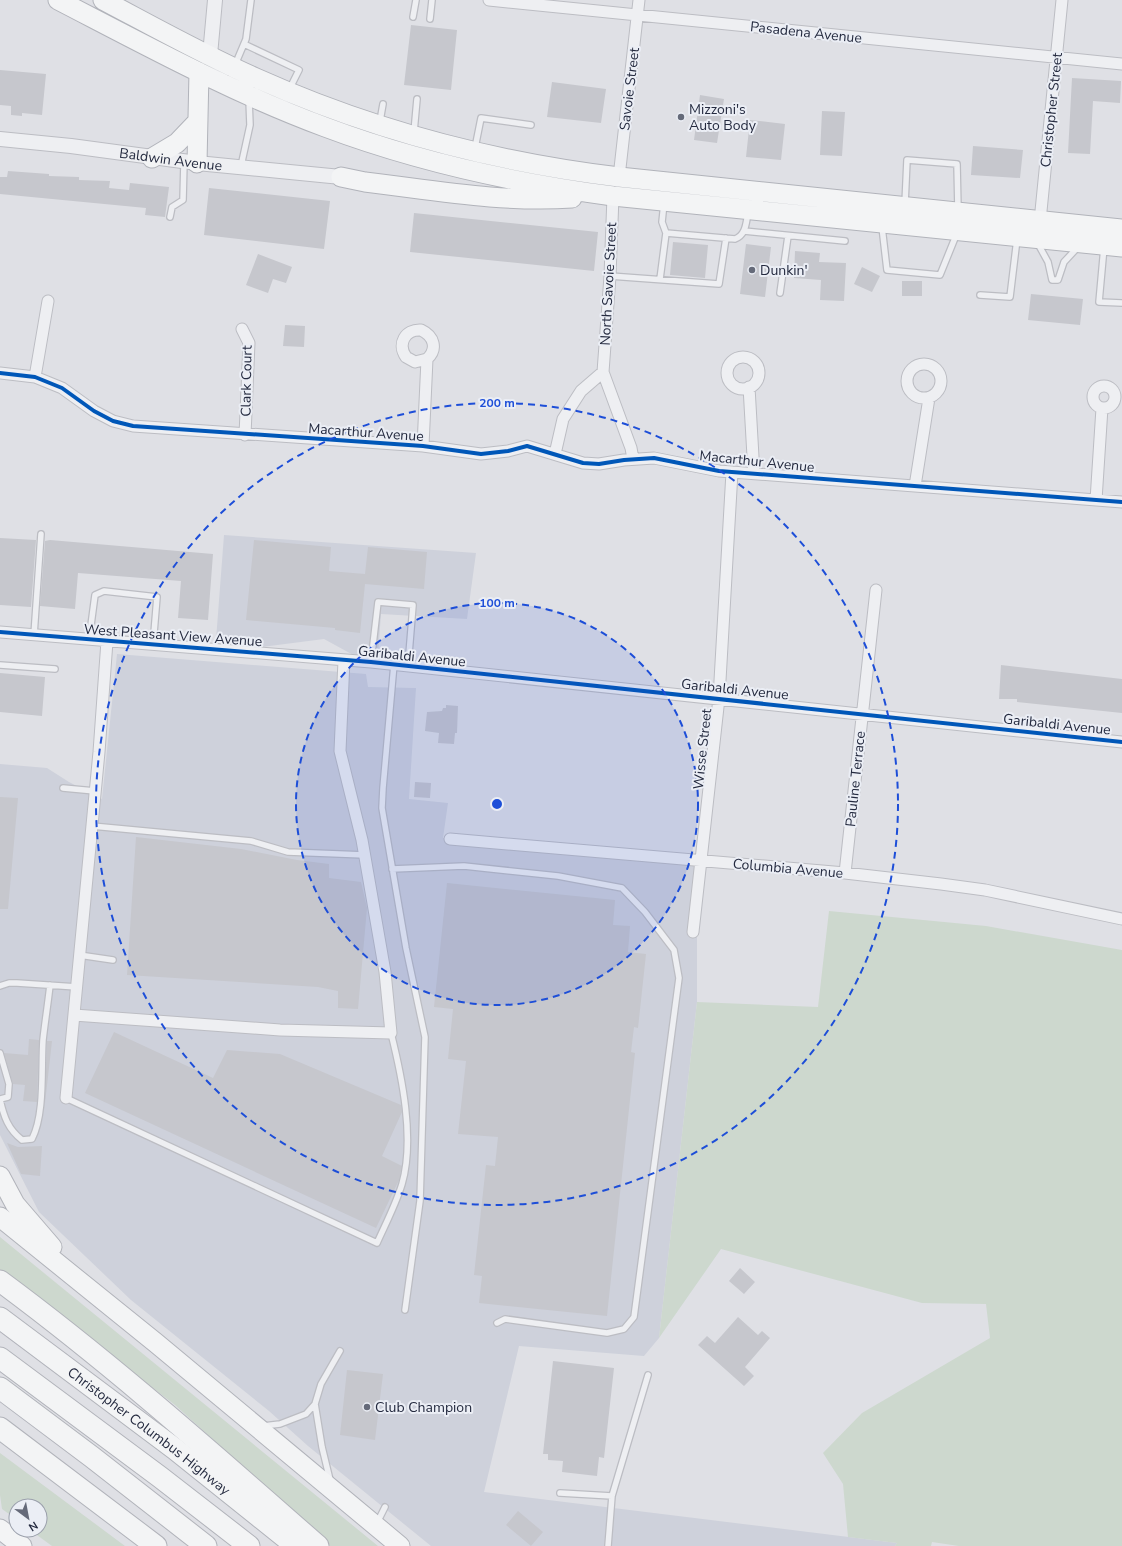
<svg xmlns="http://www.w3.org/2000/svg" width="1122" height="1546" font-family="'Nunito Sans',sans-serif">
  <rect width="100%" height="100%" fill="#dfe0e5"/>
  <path fill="#ced1db" d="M224 535 476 553 467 619 381 614 377 668 324 639 215 653Z
    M117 654 366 674 368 687 416 688 409 799 448 803 443 838 697 864V1002L659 1338 644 1356 519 1346 484 1492 897 1543 895 1546H431L308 1446 269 1411 131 1300 39 1212 0 1135V764L47 768 69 782 102 799Z"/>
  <path fill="#cdd8ce" d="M829 911 986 926 1122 950V1546H959L932 1542 931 1546H895L897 1543 848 1537 843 1484 823 1453 862 1413 990 1338 986 1304 922 1303 721 1249 659 1338 697 1002 818 1007Z
    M0 1237 378 1546H330L175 1405 0 1270Z
    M0 1453 125 1546H52L30 1530H40V1506H16V1519L2 1509 0 1495Z"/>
  <path fill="#c6c7cd" d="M411 25 457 30 451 90 404 85Z
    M0 70 46 74 42 115 22 113V116L11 115V106L0 105Z
    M1072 78 1121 81 1120 103 1093 101 1090 154 1068 153Z
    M552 82 606 89 601 123 547 117Z
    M700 95 724 99 717 143 694 140Z
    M822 111 845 112 842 156 820 155Z
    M750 120 785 124 781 160 746 157Z
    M973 146 1023 150 1020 178 971 175Z
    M8 171 49 174V176L79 177V180L110 181 109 188 129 190 130 183 169 187 165 217 145 215 146 208 0 194V177H7Z
    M209 188 330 201 324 249 204 235Z
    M414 213 598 232 594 271 410 252Z
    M673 242 708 245 705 278 670 275Z
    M746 244 771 247 765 297 740 294Z
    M795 251 820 253 819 262 846 263 844 301 820 300 821 280 794 278Z
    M258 254 292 267 286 283 273 279 268 293 246 285Z
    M862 267 880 276 872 292 854 284Z
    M902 281H922V296H902Z
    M1031 294 1083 299 1080 325 1028 320Z
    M285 325 305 326 304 347 283 346Z
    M0 538 36 540 31 607 0 605Z
    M50 540 213 554 208 620 178 618 181 581 78 573 75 609 40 606 45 541Z
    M254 540 331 547 329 571 365 574 368 547 427 552 424 589 365 584 360 633 335 630V628L246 620Z
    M1001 665 1122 679V713L1017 702V699H999Z
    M0 673 45 677 42 716 0 712Z
    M446 705 458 706 457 733H455L454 744 438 743 439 733 425 731 427 712 442 711 443 708H446Z
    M415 782 431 783 430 798 414 797Z
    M0 797 18 798 8 909H0Z
    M136 837 241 849 297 860 329 864V878L361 882 367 908 358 1009 338 1008V991L318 987 127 975Z
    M447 883 615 900 613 925 630 926 628 952 646 954 638 1028 634 1027 631 1052 635 1053 607 1316 479 1303 482 1276 474 1275 486 1165 495 1166 498 1137 458 1134 466 1061 448 1059 453 1009 434 1007Z
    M114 1032 213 1078 227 1050 280 1054 401 1105 402 1112 382 1156 402 1166 399 1180 376 1228 85 1093Z
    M29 1039 39 1040 37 1102 23 1101 25 1085 13 1084 4 1053 28 1055Z
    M47 1041H52L45 1103Z
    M7 1143 18 1147 42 1146 40 1176 21 1174Z
    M740 1268 755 1282 744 1294 729 1281Z
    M738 1317 758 1335 762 1331 770 1338 745 1367 754 1376 744 1386 698 1345 707 1336 715 1343Z
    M553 1361 614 1368 604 1458 599 1457 597 1476 562 1472 563 1461 548 1460V1454H543Z
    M347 1370 383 1374 375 1440 340 1435Z
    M518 1511 543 1532 531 1546 506 1525Z"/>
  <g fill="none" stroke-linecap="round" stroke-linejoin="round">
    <g stroke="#bcbdc3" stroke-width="8">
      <path id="service" d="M413 17 416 0
        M430 19 432 0
        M244 44 299 70 289 90
        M235 65 246 39 251 0
        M380 121 383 104
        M414 132 417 99
        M475 148 481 118 531 125
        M241 166 250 125 249 100
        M664 203 662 222 666 233 735 239C746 235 746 223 748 213
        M905 204 907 160 957 164 958 210
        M170 217 172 207 183 200 184 162
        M882 227 887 270 940 275 957 233
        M744 231 845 241
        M1037 242 1048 262 1052 280H1058L1064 262 1078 247
        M1104 247 1099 302 1122 303
        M610 276 719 284 726 238
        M660 279 666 233
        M780 293 788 236
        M980 295 1010 297 1017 239
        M34 635 41 534
        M89 640 95 595 104 591 157 597 153 645
        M371 662 378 602 413 605 408 666
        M394 664 383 788 382 808 406 948 425 1037 420 1201 405 1310
        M0 665 55 669
        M63 788 95 791
        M92 826 251 841 288 852 365 855
        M392 869 464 866 558 876 622 888 645 912 674 950 679 978 634 1317 624 1329 607 1333 505 1319 497 1323
        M79 955 113 960
        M0 986 9 983H17L77 987
        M0 1053 9 1084 8 1097 0 1099
        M66 1098 377 1243C386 1223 396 1204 402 1184 415 1139 402 1077 391 1033
        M0 1100C4 1117 8 1129 22 1140L32 1139C45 1114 41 1069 43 1040 45 1022 48 1003 50 985
        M315 1404 322 1447 330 1480
        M263 1426 280 1424 306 1414 315 1404 321 1384 340 1351
        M560 1493 612 1496
        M377 1523 385 1507
        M608 1546 612 1496 648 1375"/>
    </g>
    <g stroke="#bcbdc3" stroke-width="13">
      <path id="minor" d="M489 0 1122 64
        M619 177 639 0
        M613 196 610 276 603 372 631 448 633 459
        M1040 221 1062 0
        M242 329 249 343 245 435
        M727 373a16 16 0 1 1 32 0a16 16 0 1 1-32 0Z
        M907 381a17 17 0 1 1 34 0a17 17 0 1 1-34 0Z
        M0 373 35 377 62 388 94 411 113 421 133 426 423 446 481 454 508 451 527 446 583 463 599 464 624 460 654 458 719 471 1122 502
        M35 377 48 301
        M1093 397a11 11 0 1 1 22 0a11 11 0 1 1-22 0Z
        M749 387 754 474
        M423 446 427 359C438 349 434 336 421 330 405 329 397 344 406 357L415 362 427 359
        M555 454 563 419 581 391 603 372
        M915 486 929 398
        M1096 500 1102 408
        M0 632 371 662 1122 742
        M450 839 845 873 941 884 985 890 1122 919
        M845 873 876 590
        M693 932 719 698 732 472
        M74 1015 280 1030 391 1033 385 972 362 840 340 751 344 660
        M66 1098 99 752 107 641"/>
    </g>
    <g stroke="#bcbdc3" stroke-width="16">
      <g id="tertiary">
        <path d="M210 55 215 0"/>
        <path id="s1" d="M0 139 71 146 197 163 341 177"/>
      </g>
    </g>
    <g stroke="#b1b3ba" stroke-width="21">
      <path id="trunk" d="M58 0C145 45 233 93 325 127 418 162 515 183 613 196L1122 247
        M103 0C154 27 204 55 256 78 372 130 494 162 619 177L1122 229
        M152 158 177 143 198 121
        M197 163 199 72
        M341 177 365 182C433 190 503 203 572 198
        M0 1176 15 1204 52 1247
        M0 1217 156 1343 400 1546
        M0 1529 22 1546"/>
    </g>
    <g stroke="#b1b3ba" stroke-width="23">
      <g id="motorway">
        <path d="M0 1281C111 1363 214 1455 318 1546"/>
        <path id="s2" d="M0 1318 175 1449 296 1546"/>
        <path d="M0 1358 160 1477 249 1546"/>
        <path d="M0 1388 92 1457 206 1546"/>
        <path d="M0 1428 156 1546"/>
      </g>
    </g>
    <use href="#service" stroke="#eeeff2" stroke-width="5.5"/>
    <use href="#minor" stroke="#eeeff2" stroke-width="11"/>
    <use href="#tertiary" stroke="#eeeff2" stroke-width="14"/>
    <use href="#trunk" stroke="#f3f4f5" stroke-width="19"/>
    <use href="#motorway" stroke="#f3f4f5" stroke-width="21"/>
    <g stroke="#ebeef5" stroke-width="6">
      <path id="cycleway" d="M0 373 35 377 62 388 94 411 113 421 133 426 423 446 481 454 508 451 527 446 583 463 599 464 624 460 654 458 719 471 1122 502
        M0 632 371 662 1122 742"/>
    </g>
    <use href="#cycleway" stroke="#0057b8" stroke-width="4"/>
  </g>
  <circle cx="497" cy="804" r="201" fill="#1d4ed8" fill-opacity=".12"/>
  <g fill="none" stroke="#1d4ed8" stroke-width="2" stroke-dasharray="7 5">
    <circle cx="497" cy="804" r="201"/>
    <circle cx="497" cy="804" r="401"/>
  </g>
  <g fill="#656a79" stroke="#ebeef5" stroke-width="1.5">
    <circle cx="681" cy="117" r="4"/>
    <circle cx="752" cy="270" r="4"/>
    <circle cx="367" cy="1407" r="4"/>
  </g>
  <g text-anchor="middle" stroke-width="4" stroke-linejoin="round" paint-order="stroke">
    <g font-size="14" fill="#242a3f" stroke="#ebeef5">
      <text transform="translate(806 32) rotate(6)" y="5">Pasadena Avenue</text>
      <text transform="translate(629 89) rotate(-83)" y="5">Savoie Street</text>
      <text transform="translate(1051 110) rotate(-84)" y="5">Christopher Street</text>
      <text dy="5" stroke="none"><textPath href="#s1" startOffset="172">Baldwin Avenue</textPath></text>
      <text transform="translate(608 284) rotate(-87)" y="5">North Savoie Street</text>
      <text transform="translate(246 381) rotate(-89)" y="5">Clark Court</text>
      <text transform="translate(366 432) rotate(4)" y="5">Macarthur Avenue</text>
      <text transform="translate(757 461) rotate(6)" y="5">Macarthur Avenue</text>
      <text transform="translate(173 635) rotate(4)" y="5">West Pleasant View Avenue</text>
      <text transform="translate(412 656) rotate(6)" y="5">Garibaldi Avenue</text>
      <text transform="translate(735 689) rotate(6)" y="5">Garibaldi Avenue</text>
      <text transform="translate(1057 724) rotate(6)" y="5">Garibaldi Avenue</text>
      <text transform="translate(702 749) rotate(-84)" y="5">Wisse Street</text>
      <text transform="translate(855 779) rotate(-84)" y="5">Pauline Terrace</text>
      <text transform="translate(788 868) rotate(5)" y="5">Columbia Avenue</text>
      <text dy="5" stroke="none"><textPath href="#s2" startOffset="187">Christopher Columbus Highway</textPath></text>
    </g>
    <g font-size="14" fill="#242a3f" stroke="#ebeef5" text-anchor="start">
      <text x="689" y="114">Mizzoni's<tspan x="689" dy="16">Auto Body</tspan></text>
      <text x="760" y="275">Dunkin'</text>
      <text x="375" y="1412">Club Champion</text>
    </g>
  </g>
  <circle cx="497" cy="804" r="6" fill="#1d4ed8" stroke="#ebeef5" stroke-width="2"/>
  <g font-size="12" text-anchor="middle" font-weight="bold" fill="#1d4ed8" stroke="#ebeef5" stroke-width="4" stroke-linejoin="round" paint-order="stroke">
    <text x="497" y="407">200 m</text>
    <text x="497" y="607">100 m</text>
  </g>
  <g transform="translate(28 1518) rotate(148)"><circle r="19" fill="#ebeef5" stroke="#9ba0ac"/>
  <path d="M0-3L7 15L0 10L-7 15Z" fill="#656a79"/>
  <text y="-6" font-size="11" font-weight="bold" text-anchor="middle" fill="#242a3f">N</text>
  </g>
</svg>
